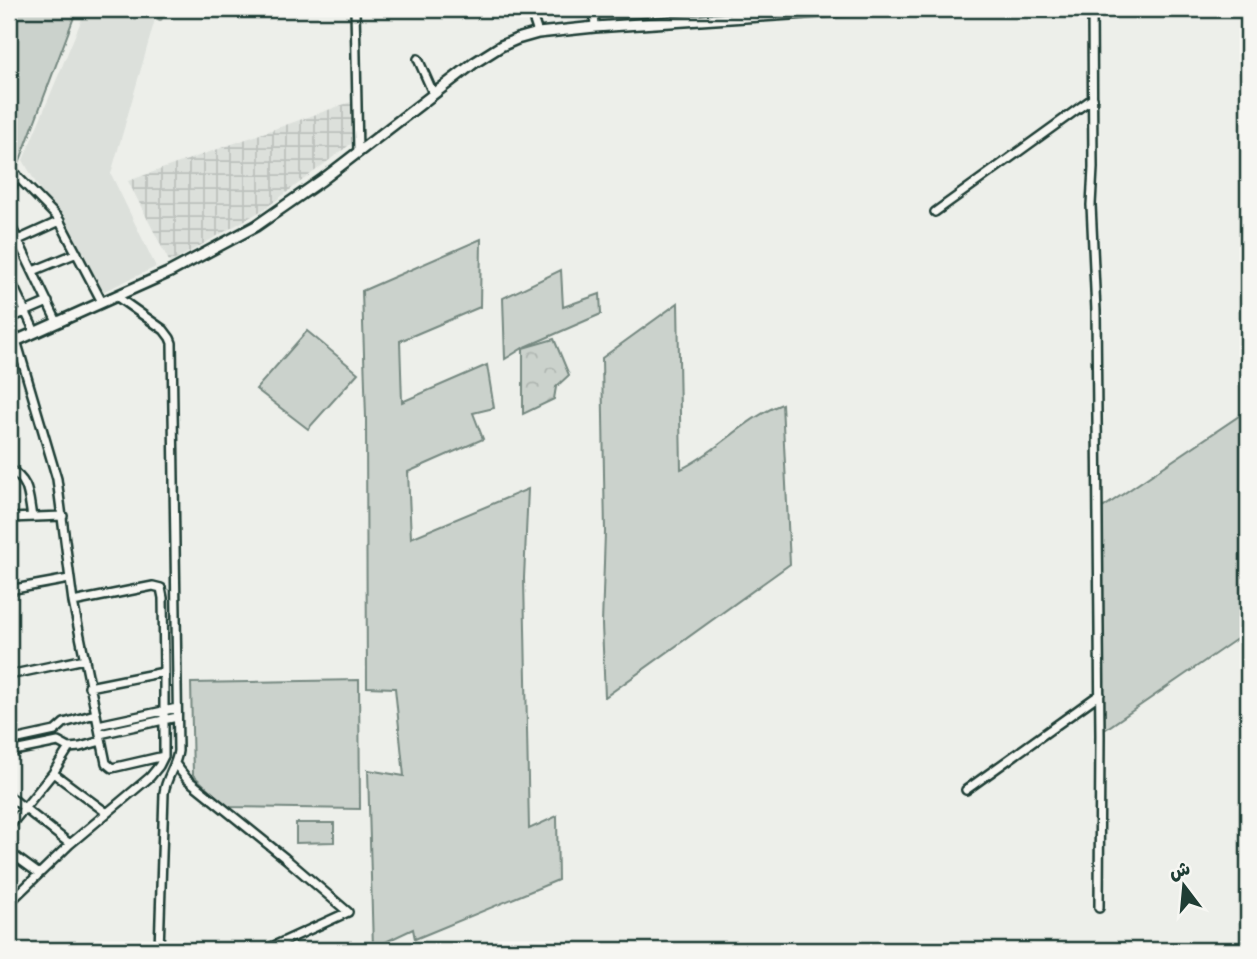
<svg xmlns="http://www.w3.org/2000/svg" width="1257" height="959" font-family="'Gochi Hand','Playpen Sans Arabic',sans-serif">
  <defs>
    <pattern id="industrial-grid" width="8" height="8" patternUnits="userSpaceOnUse" patternTransform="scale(1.75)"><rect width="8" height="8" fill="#dce0db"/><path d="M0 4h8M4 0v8" fill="none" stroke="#bcc1bd"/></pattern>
    <pattern id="forest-crowns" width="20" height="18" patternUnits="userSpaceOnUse" patternTransform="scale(1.75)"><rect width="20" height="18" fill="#cbd2cc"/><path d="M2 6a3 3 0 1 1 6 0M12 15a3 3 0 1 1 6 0" fill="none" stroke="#aeb5b0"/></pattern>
  </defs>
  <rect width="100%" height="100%" fill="#edefea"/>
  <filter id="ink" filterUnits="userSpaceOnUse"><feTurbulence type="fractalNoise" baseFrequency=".0143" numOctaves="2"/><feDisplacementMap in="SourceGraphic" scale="14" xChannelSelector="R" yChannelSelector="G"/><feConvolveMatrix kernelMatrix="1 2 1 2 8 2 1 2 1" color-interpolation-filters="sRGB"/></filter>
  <g filter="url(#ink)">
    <path fill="#dce0db" d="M86 9H158L111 174 156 267 98 294 23 160Z"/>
    <path fill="url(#industrial-grid)" d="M359 99 364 134 266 208 170 263 128 181Z"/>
    <path fill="#cbd2cc" stroke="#758880" stroke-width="2" d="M9 9H77L19 163 9 155Z
      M481 239 480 307 400 341 402 402 487 365 494 408 473 413 483 439 408 472 411 538 528 489 524 578 529 829 557 816 558 880 415 939 413 929 373 948 368 770 404 776 395 688 367 687 366 418 362 291Z
      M561 270 563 307 600 294 601 314 523 348 505 359 503 298Z
      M678 303 681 469C717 452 745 418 782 404L790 564 605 697 602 625 605 532 602 358Z
      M307 331 358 373 308 429 256 389Z
      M1248 410V620L1244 634 1097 735 1095 513Z
      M359 680 360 809 228 807 193 775 191 683Z
      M296 823H334V842L296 843Z"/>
    <path fill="url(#forest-crowns)" stroke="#758880" stroke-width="2" d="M554 339 569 375 556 387 554 399 523 414V348Z"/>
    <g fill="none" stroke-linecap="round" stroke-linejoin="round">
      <path stroke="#9faaa4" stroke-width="6" d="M160 18 162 9"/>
      <g stroke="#1f3d34" stroke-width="12">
        <path id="minor" d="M355 9 358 153
          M530 9 538 33
          M594 9 595 27
          M1092 9 1093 168 1091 205 1096 311 1100 735 1099 908
          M418 59 433 93
          M9 168 58 218 102 302
          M9 194 17 175
          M935 212 1093 98
          M9 222 57 322
          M18 240 60 221
          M33 271 77 253
          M9 277 35 332
          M116 296 164 330 170 338 172 343 178 751C176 767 166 777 164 793L159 950
          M9 315 11 318 48 302
          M16 340 57 479 73 602 106 763 112 768 164 756
          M9 469C30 481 28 495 32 517
          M9 518 63 516
          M9 590 69 579
          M73 602 153 586 161 588 163 598 164 672
          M9 675 85 659
          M98 725 177 708
          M100 734 177 717
          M9 741 55 731 64 723 95 714
          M9 752 58 742 69 748 80 747 101 741
          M176 765 187 779 285 858 348 912 265 950
          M53 773 107 813
          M966 790 1100 694
          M9 796 70 844
          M9 827 53 773 69 748
          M9 852 38 873
          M9 903 70 844 150 777 159 766 164 756V672L89 687"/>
      </g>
      <g stroke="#1f3d34" stroke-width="14">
        <path id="major" d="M9 344 170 272 256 226 322 180 474 63 501 46 517 39 538 33 595 27 865 9"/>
      </g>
      <use href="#minor" stroke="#f6f6f2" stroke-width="7"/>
      <use href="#major" stroke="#f6f6f2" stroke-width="9"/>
    </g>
  </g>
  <rect width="1257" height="959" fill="none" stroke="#f6f6f2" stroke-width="35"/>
  <rect x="18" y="18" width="1222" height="924" fill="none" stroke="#1f3d34" stroke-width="2.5" filter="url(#ink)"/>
  <g transform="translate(1184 886) rotate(344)" stroke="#f6f6f2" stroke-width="5" paint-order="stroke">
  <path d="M0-5L12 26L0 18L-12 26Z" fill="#1f3d34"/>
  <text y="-10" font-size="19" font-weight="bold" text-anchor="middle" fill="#1f3d34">ش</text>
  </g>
</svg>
